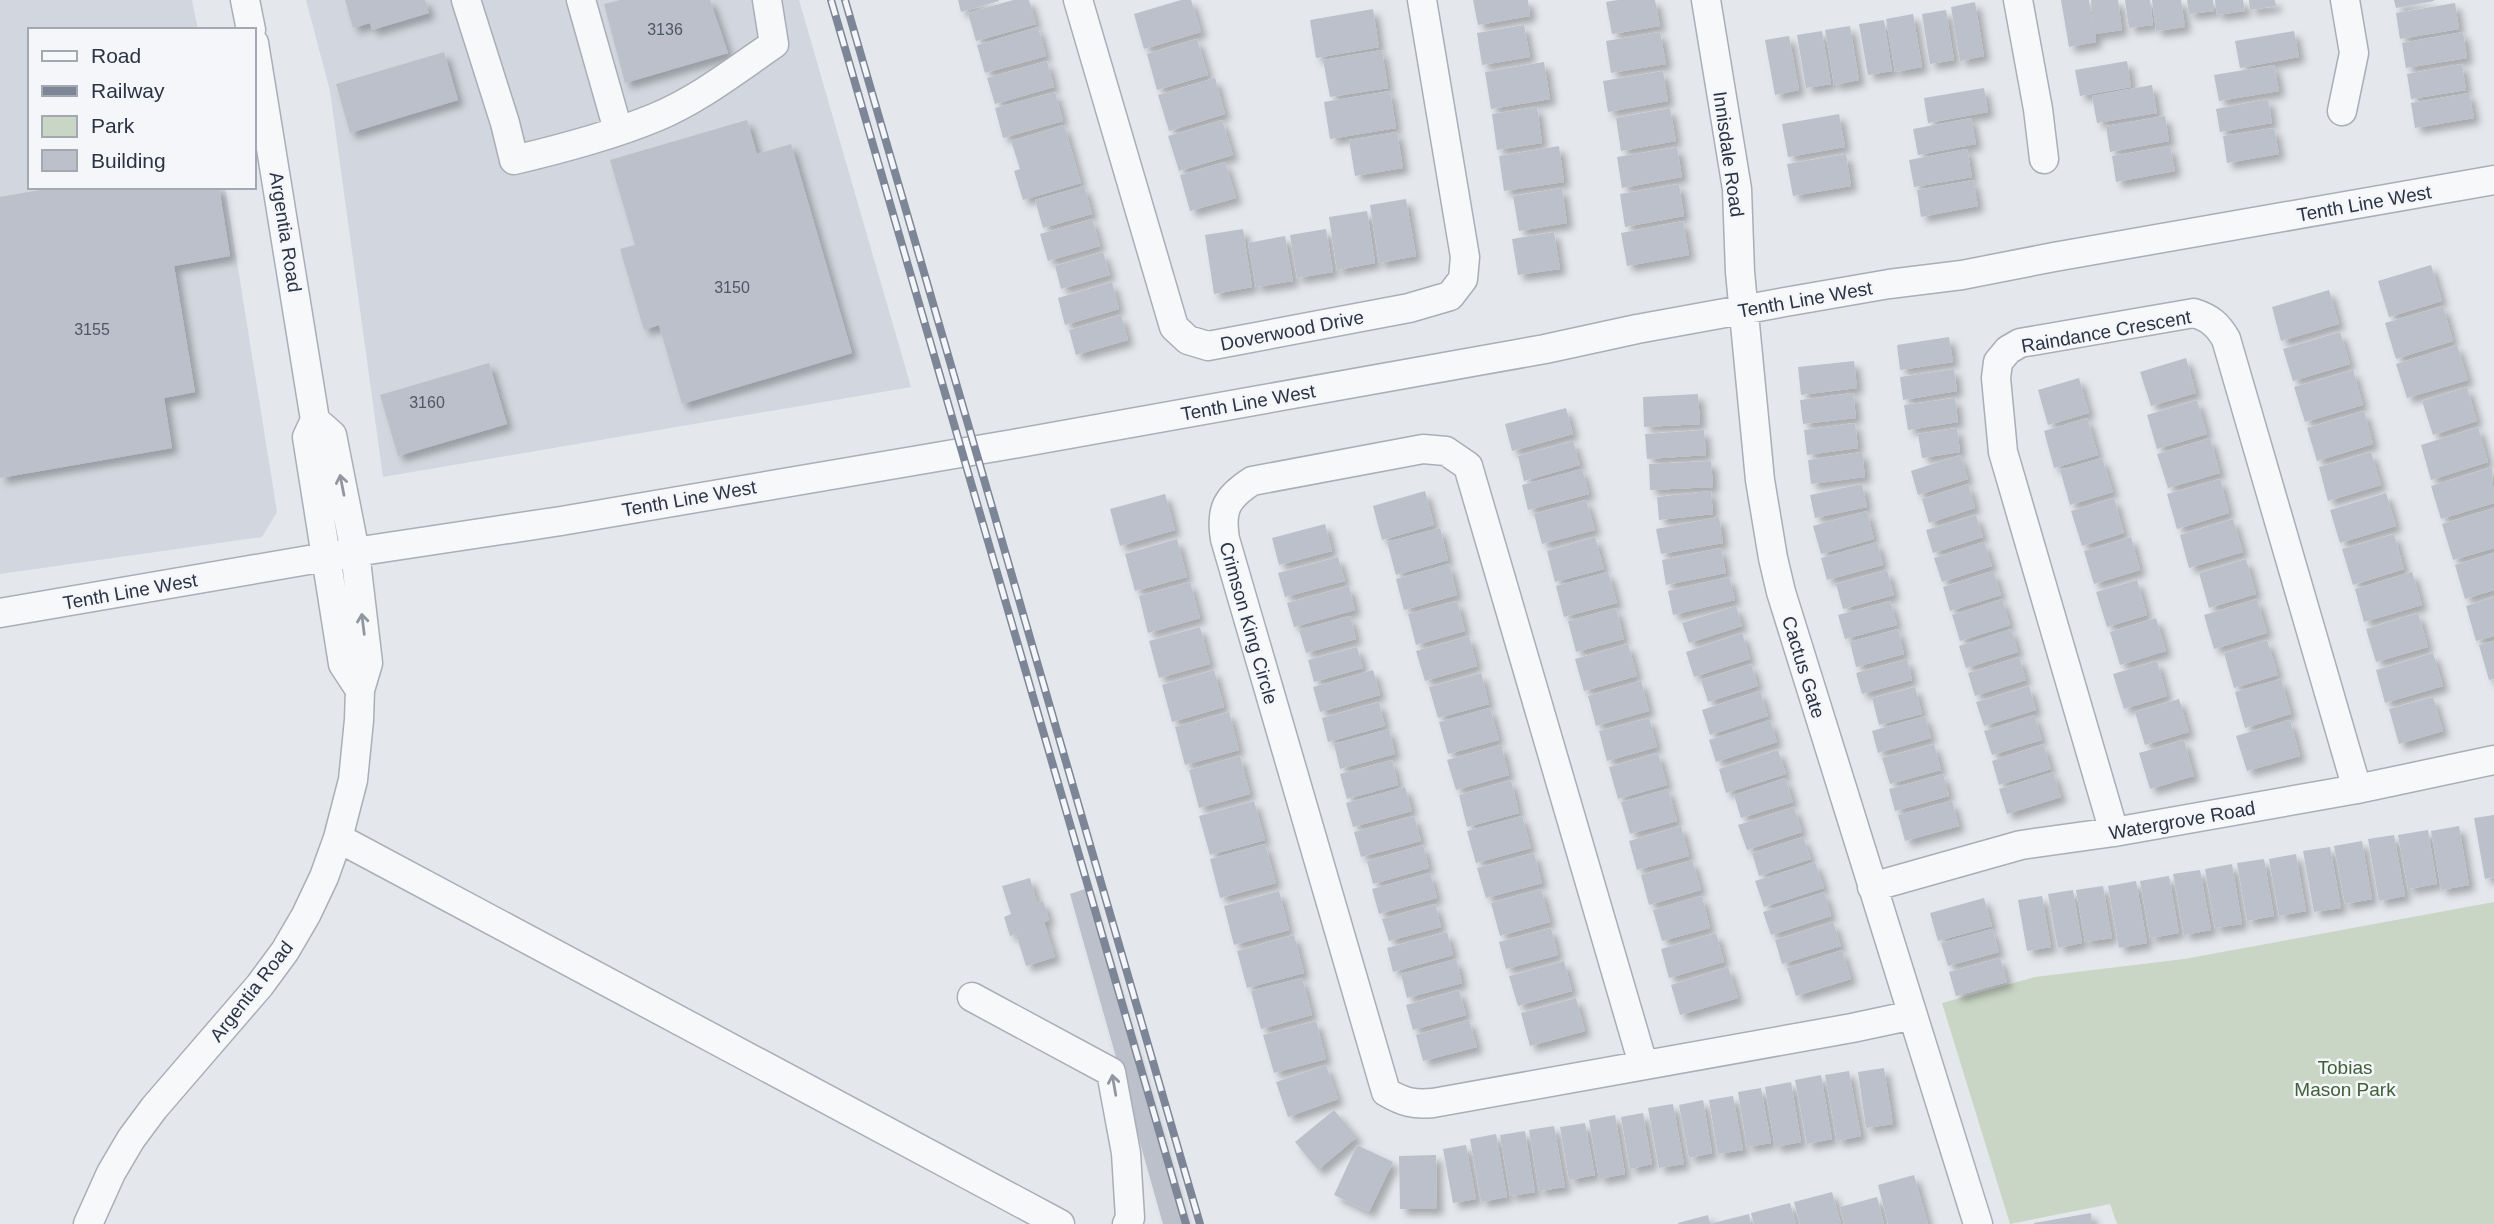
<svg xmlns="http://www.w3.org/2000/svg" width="2494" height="1224" font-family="Arial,sans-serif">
  <defs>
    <filter id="shadow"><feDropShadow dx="6" dy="6" stdDeviation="3.5" flood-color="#0004"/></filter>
  </defs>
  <rect width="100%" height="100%" fill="#e4e7ec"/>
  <path fill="#d2d6de" d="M0 0H192L198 30H30V187H225L277 512 262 537 0 574Z
    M306 0H799L911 387 383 477 330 91Z"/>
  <path fill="#c9d6c5" d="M2494 902V1224H2117L2110 1204 2010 1224 1942 1003 2035 977 2184 959Z"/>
  <path fill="#bbc0ca" filter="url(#shadow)" d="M345 0H425L429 13 372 30 370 23 353 28Z
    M620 0H710L728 53 625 83 604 4Z
    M958 0H999V1L961 12Z
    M1013 0H1029L1036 24 976 41 968 13Z
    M1181 0H1191L1201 32 1144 49 1134 14Z
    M1473 0H1528L1530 16 1478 25Z
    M1618 0H1655L1660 26 1612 34 1606 2Z
    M2061 0H2089L2093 27 2091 0H2118L2122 30 2095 34 2096 42 2069 47Z
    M2125 0H2150L2153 25 2129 28Z
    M2152 0H2181L2185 27 2156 31Z
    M2187 0H2213L2214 11 2189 14Z
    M2215 0H2243L2245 11 2217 15Z
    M2249 0H2275L2276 6 2250 10Z
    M2394 0H2434V1L2396 8Z
    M1975 2 1984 56 1960 61 1951 7Z
    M2455 3 2459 29 2400 39 2396 13Z
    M1373 9 1379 47 1316 58 1310 20Z
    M1946 10 1954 60 1930 64 1922 14Z
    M1913 14 1922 67 1895 72 1886 19Z
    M1884 20 1892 71 1868 75 1859 24Z
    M1524 25 1530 57 1482 65 1477 33Z
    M1850 26 1859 80 1834 85 1825 30Z
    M1038 27 1046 56 985 73 977 45Z
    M1822 31 1831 84 1806 88 1797 35Z
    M2294 31 2299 57 2240 68 2235 41Z
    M1660 32 1666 64 1611 73 1606 41Z
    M2463 32 2467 58 2406 68 2402 43Z
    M1789 36 1799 90 1775 95 1765 40Z
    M1197 39 1208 75 1157 90 1147 54Z
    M1382 50 1388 88 1330 97 1323 60Z
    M444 52 458 100 350 133 336 84Z
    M1047 61 1054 87 995 104 987 78Z
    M2127 61 2131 87 2080 96 2075 70Z
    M1544 62 1550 99 1491 109 1485 72Z
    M2462 64 2466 90 2411 99 2407 74Z
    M2274 65 2279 91 2219 101 2214 75Z
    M1663 71 1668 101 1608 112 1603 81Z
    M1215 78 1225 114 1169 131 1158 95Z
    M2152 85 2157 113 2097 123 2092 96Z
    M1984 88 1988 112 1928 123 1924 98Z
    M1390 91 1396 128 1330 139 1324 102Z
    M1055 92 1063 121 1003 138 995 108Z
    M2469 93 2474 118 2415 128 2411 103Z
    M2268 99 2272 123 2220 132 2216 109Z
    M1537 107 1542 143 1497 150 1492 114Z
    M1670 108 1676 141 1621 151 1616 118Z
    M1839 114 1845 147 1788 157 1782 124Z
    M2165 116 2169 141 2110 152 2106 126Z
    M1971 118 1976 144 1918 155 1913 129Z
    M747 120 757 154 791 144 852 353 682 404 659 325 644 330 620 249 635 245 610 160Z
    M1222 120 1233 155 1179 171 1168 136Z
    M1064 125 1081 183 1023 200 1014 171 1020 169 1011 141Z
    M2274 128 2279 154 2227 163 2223 136Z
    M1397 132 1403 168 1355 176 1349 140Z
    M1559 146 1564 182 1504 191 1499 156Z
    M2170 146 2175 171 2116 182 2112 156Z
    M1677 147 1682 177 1622 188 1617 157Z
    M1967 149 1972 177 1914 187 1909 160Z
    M1846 154 1851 186 1793 196 1787 164Z
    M1225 162 1236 198 1190 211 1180 175Z
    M1973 180 1978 206 1921 217 1917 190Z
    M1679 184 1684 216 1625 227 1620 194Z
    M1084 186 1092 214 1043 228 1035 200Z
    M57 187H219L230 256 174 266 195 392 164 398 172 448 0 478V197Z
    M1562 188 1567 223 1519 231 1513 196Z
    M1406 199 1416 256 1379 263 1370 205Z
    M1367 211 1375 263 1337 270 1329 217Z
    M1092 219 1100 246 1048 261 1040 234Z
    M1683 221 1689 255 1627 266 1621 233Z
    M1243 229 1252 287 1214 294 1205 235Z
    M1326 229 1333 272 1297 278 1290 235Z
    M1554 232 1560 269 1518 275 1512 239Z
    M1285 236 1293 281 1256 287 1248 243Z
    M1103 252 1110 275 1061 289 1055 266Z
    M2431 265 2442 301 2389 317 2378 281Z
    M1112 282 1119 309 1065 325 1058 298Z
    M2329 290 2339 324 2281 341 2272 307Z
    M2443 306 2453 341 2396 359 2385 323Z
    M1121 315 1128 340 1076 355 1069 330Z
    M2340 332 2350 364 2293 381 2283 349Z
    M1949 337 1953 362 1900 370 1897 345Z
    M2457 345 2468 380 2407 398 2396 364Z
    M2186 358 2196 393 2151 406 2140 372Z
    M1854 361 1857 388 1801 395 1798 367Z
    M489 363 507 424 398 456 380 395Z
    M1954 369 1957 391 1903 400 1900 377Z
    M2353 370 2363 405 2305 422 2294 387Z
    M2079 378 2089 413 2048 425 2038 390Z
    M2467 387 2477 421 2433 435 2422 401Z
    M1853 393 1856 418 1803 424 1800 400Z
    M1698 394 1700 424 1644 427 1643 397Z
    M1955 398 1958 422 1908 430 1904 405Z
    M2197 400 2207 434 2157 449 2147 415Z
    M1566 408 1573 434 1512 451 1505 424Z
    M2364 411 2373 444 2317 461 2307 428Z
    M2087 418 2098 455 2054 468 2044 431Z
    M1855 423 1858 448 1807 455 1804 430Z
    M2478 427 2488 462 2431 480 2421 445Z
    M1957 428 1960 452 1922 458 1918 434Z
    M1704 430 1706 455 1647 459 1645 434Z
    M2210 438 2220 473 2168 488 2157 454Z
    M1573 441 1580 465 1524 481 1518 456Z
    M1862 452 1865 477 1811 484 1808 460Z
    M2371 452 2381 485 2328 501 2319 467Z
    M1960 455 1968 479 1918 495 1911 471Z
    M2102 458 2113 492 2070 505 2060 470Z
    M1711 461 1713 487 1650 490 1649 464Z
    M2492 467 2494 503 2441 519 2431 486Z
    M1582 469 1589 494 1528 510 1522 485Z
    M2220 479 2229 513 2177 529 2167 494Z
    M1862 484 1867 507 1815 518 1810 495Z
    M1968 484 1975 508 1929 523 1922 499Z
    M1425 491 1434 525 1382 540 1373 506Z
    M1711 491 1713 514 1659 520 1657 497Z
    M2386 493 2396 526 2340 543 2330 510Z
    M1165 494 1175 530 1120 546 1110 509Z
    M2114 498 2124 533 2082 546 2071 511Z
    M1586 500 1595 530 1542 544 1534 514Z
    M2494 508V548L2453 560 2442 524Z
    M1867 511 1874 539 1821 554 1813 526Z
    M1976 515 1983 537 1933 553 1926 530Z
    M1719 517 1723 543 1661 554 1656 529Z
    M2233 519 2243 552 2189 568 2180 535Z
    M1325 524 1332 551 1279 565 1272 538Z
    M1440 528 1448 560 1396 575 1387 542Z
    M2394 534 2404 569 2353 585 2342 549Z
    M1595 537 1604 569 1555 582 1547 551Z
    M2131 537 2140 570 2094 584 2084 551Z
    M1177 539 1187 577 1135 591 1125 554Z
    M1877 542 1883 565 1827 580 1821 558Z
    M1984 542 1992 566 1942 582 1934 558Z
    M1721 548 1726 573 1666 585 1662 560Z
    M2494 553V590L2465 599 2455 565Z
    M1338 557 1345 581 1285 597 1278 573Z
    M2246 559 2256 594 2209 608 2199 573Z
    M1449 564 1457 595 1404 610 1396 579Z
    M1887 570 1894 595 1843 609 1836 584Z
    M1993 571 2001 595 1950 611 1943 587Z
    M1608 572 1617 603 1564 617 1556 586Z
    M2412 572 2422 605 2364 622 2355 589Z
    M1729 577 1735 600 1673 615 1668 591Z
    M2137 580 2147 615 2107 627 2096 592Z
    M1190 582 1200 618 1148 633 1139 596Z
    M1349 586 1355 610 1294 627 1287 603Z
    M2494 597V636L2476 641 2466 606Z
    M2002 599 2010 625 1960 641 1952 615Z
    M2257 599 2267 633 2214 649 2204 615Z
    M1457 601 1465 631 1416 645 1408 614Z
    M1890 601 1897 625 1845 639 1838 615Z
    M1736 606 1742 626 1689 643 1682 623Z
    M1616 608 1624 639 1576 652 1568 621Z
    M2418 613 2428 647 2376 662 2366 629Z
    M1350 616 1356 639 1306 653 1299 630Z
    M2156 618 2166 651 2120 665 2110 632Z
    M1200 627 1210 664 1159 678 1149 641Z
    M1898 629 1904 654 1856 667 1850 642Z
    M2011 629 2018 652 1966 668 1959 646Z
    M1742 633 1750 659 1694 677 1686 652Z
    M1469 636 1477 666 1425 681 1416 651Z
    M2267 640 2278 675 2234 688 2224 653Z
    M2494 641V679L2489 680 2479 645Z
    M1628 644 1637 676 1584 691 1575 659Z
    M1357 647 1363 668 1314 682 1308 660Z
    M2433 653 2443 686 2385 703 2376 670Z
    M2019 657 2026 680 1975 696 1968 673Z
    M1907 659 1912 680 1862 694 1856 673Z
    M2157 661 2167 696 2124 709 2113 674Z
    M1751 664 1758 686 1708 702 1701 680Z
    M1214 670 1224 707 1172 722 1162 685Z
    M1373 670 1380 695 1320 712 1313 687Z
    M1481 673 1489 704 1438 718 1429 687Z
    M2281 679 2291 714 2245 728 2235 692Z
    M1641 681 1649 711 1596 726 1588 696Z
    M2029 686 2036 710 1984 726 1976 702Z
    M1915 687 1922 714 1879 725 1872 698Z
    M1760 691 1768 716 1710 735 1702 710Z
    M2433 697 2443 731 2399 744 2389 709Z
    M2179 699 2189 732 2145 745 2135 712Z
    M1379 702 1385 726 1328 742 1322 718Z
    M1490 708 1499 740 1448 754 1439 722Z
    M1229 712 1239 750 1185 765 1175 727Z
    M2034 715 2042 740 1992 755 1984 731Z
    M1925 716 1931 738 1878 753 1872 731Z
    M1649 718 1657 747 1607 761 1599 731Z
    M1770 720 1777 742 1716 762 1709 740Z
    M2290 720 2300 756 2247 771 2236 736Z
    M1389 729 1395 754 1340 769 1334 744Z
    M2184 740 2194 776 2150 789 2139 753Z
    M1934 744 1941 770 1890 784 1882 758Z
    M2043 744 2051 769 1999 785 1992 761Z
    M1501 745 1509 775 1456 790 1447 760Z
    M1778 750 1786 774 1726 793 1719 769Z
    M1658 753 1667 785 1618 799 1609 767Z
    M1240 756 1250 794 1199 808 1189 770Z
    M1392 760 1398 785 1347 799 1340 774Z
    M2053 772 2061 797 2007 814 1999 789Z
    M1943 774 1949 796 1895 811 1889 789Z
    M1785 778 1793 802 1741 818 1734 795Z
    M1511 780 1519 813 1467 827 1459 795Z
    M1405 787 1412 811 1353 827 1346 803Z
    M1668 789 1677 821 1630 834 1621 802Z
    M1254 801 1265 840 1210 855 1199 816Z
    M1952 801 1959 826 1905 841 1898 815Z
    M1794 807 1802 832 1747 850 1738 825Z
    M2494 815V877L2485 879 2474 818Z
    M1414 816 1421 841 1361 857 1354 832Z
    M1522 816 1531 848 1476 863 1467 831Z
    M1681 826 1689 856 1637 870 1629 841Z
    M2459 826 2469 885 2441 890 2431 831Z
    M2428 830 2437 884 2408 889 2398 835Z
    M2394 835 2405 896 2379 901 2368 839Z
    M1803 837 1811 859 1759 876 1752 853Z
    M2362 841 2372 899 2345 904 2334 846Z
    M1265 844 1276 883 1220 898 1210 859Z
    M1423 845 1429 868 1373 884 1367 861Z
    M2330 847 2341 908 2314 912 2303 851Z
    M1534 853 1542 883 1486 898 1477 868Z
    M2296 854 2306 911 2279 916 2269 859Z
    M2264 859 2274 916 2247 921 2237 863Z
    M1692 860 1701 890 1649 905 1641 875Z
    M1815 862 1824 888 1764 907 1755 881Z
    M2232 864 2242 924 2215 928 2205 869Z
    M2200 870 2211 930 2184 935 2173 874Z
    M1430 873 1437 898 1379 914 1372 889Z
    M2169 876 2179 933 2150 938 2140 881Z
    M1030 878 1037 903 1043 901 1049 920 1044 922 1055 957 1026 966 1016 934 1010 936 1004 917 1011 914 1002 886Z
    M2136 881 2147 943 2119 948 2108 886Z
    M2103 886 2112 938 2085 942 2076 890Z
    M1085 889 1184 1224H1163L1070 894Z
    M1541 889 1550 922 1500 936 1491 903Z
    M2073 890 2082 943 2058 948 2048 894Z
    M1279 891 1289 930 1234 945 1224 906Z
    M1824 892 1831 916 1771 935 1763 912Z
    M1702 896 1710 928 1662 941 1653 910Z
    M2042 896 2051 947 2027 951 2018 900Z
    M1984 898 1992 926 1938 941 1930 913Z
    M1435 904 1441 927 1389 941 1382 919Z
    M1833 922 1841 946 1782 964 1775 940Z
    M1551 928 1558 955 1506 969 1499 942Z
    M1992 929 1999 952 1948 966 1941 943Z
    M1447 932 1453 955 1393 972 1387 948Z
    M1716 933 1724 962 1669 978 1661 949Z
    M1294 935 1304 973 1247 988 1237 951Z
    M1842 950 1851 979 1796 996 1787 968Z
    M2000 958 2007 982 1956 996 1949 972Z
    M1456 959 1462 983 1407 998 1401 974Z
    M1564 961 1572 991 1518 1006 1509 976Z
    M1728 967 1738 998 1680 1015 1671 985Z
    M1302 978 1312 1015 1261 1029 1251 991Z
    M1459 990 1466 1015 1413 1030 1406 1005Z
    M1576 998 1585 1031 1530 1046 1521 1013Z
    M1469 1020 1477 1047 1423 1061 1416 1035Z
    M1316 1021 1326 1059 1274 1073 1263 1035Z
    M1326 1065 1338 1099 1288 1117 1276 1082Z
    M1884 1068 1893 1124 1866 1128 1858 1072Z
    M1849 1071 1861 1136 1837 1141 1825 1075Z
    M1821 1075 1832 1139 1807 1144 1795 1080Z
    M1791 1082 1801 1142 1775 1147 1765 1087Z
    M1761 1088 1771 1143 1747 1147 1738 1092Z
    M1733 1096 1743 1150 1718 1154 1709 1100Z
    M1703 1100 1712 1153 1689 1158 1679 1105Z
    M1673 1104 1684 1164 1659 1168 1648 1108Z
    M1334 1110 1357 1137 1318 1170 1295 1142Z
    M1643 1113 1652 1164 1630 1169 1621 1117Z
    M1615 1115 1625 1174 1599 1179 1589 1120Z
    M1585 1123 1595 1175 1569 1180 1560 1127Z
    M1554 1126 1565 1187 1539 1191 1529 1130Z
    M1525 1131 1535 1192 1510 1196 1500 1135Z
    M1496 1134 1507 1197 1481 1202 1470 1139Z
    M1357 1145 1393 1162 1369 1212 1334 1195Z
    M1466 1145 1476 1199 1453 1203 1443 1149Z
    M1436 1155 1437 1209H1400L1399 1156Z
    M1914 1175 1928 1224H1888L1878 1185Z
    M1832 1192 1841 1224H1800L1794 1202Z
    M1877 1197 1884 1224H1844L1840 1207Z
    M1790 1203 1796 1224H1754L1751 1213Z
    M2091 1213 2092 1224H2034V1223Z
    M1749 1214 1751 1224H1713V1223Z
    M1708 1215 1710 1224H1678V1223Z"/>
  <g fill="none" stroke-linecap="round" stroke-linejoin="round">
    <g stroke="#a9aeb7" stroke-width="31">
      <path id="minor" d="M245 0 251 30
        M466 0 505 123 514 160C561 149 610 136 654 118 698 100 736 70 774 44L767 0
        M581 0 618 130
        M1078 0 1174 327 1188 340 1208 346 1409 308 1450 296 1463 279 1465 257 1422 0
        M1706 0 1737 189 1740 272 1760 480 1773 558 1781 592 1978 1224
        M2018 0 2038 109 2044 159
        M254 43 315 420 307 437 343 664 360 690
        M2342 111 2354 53 2345 0
        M0 613 355 552 561 521 1013 444 1545 349 1637 329 1785 302 1889 284 1962 275 2054 257 2494 180
        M2114 832 2003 452 1996 378 1998 362 2008 350 2020 343 2194 313C2210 318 2218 325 2226 339L2357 789
        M338 838 1060 1224
        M1872 887 2021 845 2114 832 2357 789 2494 760
        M972 997 1111 1072 1126 1153 1130 1218 1127 1224
        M1643 1064 1468 466 1446 451 1423 449 1252 481C1227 497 1220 509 1225 539L1386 1092C1403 1102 1414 1105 1433 1103L1852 1028 1913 1015
        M88 1224 111 1173 131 1139 154 1108 260 985 285 951 306 915 324 877 338 838 353 780 359 720 360 690 368 663 355 552 332 435 315 420"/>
    </g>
    <use href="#minor" stroke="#f7f8fa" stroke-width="28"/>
    <g stroke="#7d8696" stroke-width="8">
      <path id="rail" d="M831 0 1186 1224
        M845 0 1200 1224"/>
    </g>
    <use href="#rail" stroke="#f4f6f9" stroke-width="5" stroke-dasharray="16" stroke-linecap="butt"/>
  </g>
  <defs><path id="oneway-shaft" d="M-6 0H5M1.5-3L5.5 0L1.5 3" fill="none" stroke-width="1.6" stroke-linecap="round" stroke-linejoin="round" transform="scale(1.75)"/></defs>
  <g stroke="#9196a0">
    <use href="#oneway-shaft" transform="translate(342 485) rotate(-101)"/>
    <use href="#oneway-shaft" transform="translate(363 624) rotate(-97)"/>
    <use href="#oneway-shaft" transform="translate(1114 1085) rotate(-100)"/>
  </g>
  <g text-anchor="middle" stroke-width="5" stroke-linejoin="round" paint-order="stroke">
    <g font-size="16" fill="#4f5766">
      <text x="665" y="35">3136</text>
      <text x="732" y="293">3150</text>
      <text x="92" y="335">3155</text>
      <text x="427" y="408">3160</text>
    </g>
    <g font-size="19" fill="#2b3445" stroke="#f4f6f9">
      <text transform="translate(1729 154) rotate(82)" y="7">Innisdale Road</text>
      <text transform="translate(2364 203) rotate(-10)" y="7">Tenth Line West</text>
      <text transform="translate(286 232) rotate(81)" y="7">Argentia Road</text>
      <text transform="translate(1805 299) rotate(-10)" y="7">Tenth Line West</text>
      <text transform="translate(1292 330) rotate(-11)" y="7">Doverwood Drive</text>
      <text transform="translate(2106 331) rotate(-10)" y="7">Raindance Crescent</text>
      <text transform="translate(1248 402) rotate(-10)" y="7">Tenth Line West</text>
      <text transform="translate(689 498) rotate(-10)" y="7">Tenth Line West</text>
      <text transform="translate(130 591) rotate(-10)" y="7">Tenth Line West</text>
      <text transform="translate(1249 623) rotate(74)" y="7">Crimson King Circle</text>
      <text transform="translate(1804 667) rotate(73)" y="7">Cactus Gate</text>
      <text transform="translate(2182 820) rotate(-10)" y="7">Watergrove Road</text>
      <text transform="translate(251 991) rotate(-52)" y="7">Argentia Road</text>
    </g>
    <g font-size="19" fill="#3f6138" stroke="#f4f6f9">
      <text x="2345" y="1074">Tobias<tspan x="2345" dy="22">Mason Park</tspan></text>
    </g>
  </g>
  <rect x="28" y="28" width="228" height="161" fill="#f4f6f9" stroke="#a4a8b1" stroke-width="2"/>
  <rect x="42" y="51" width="35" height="10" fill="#f7f8fa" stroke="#a4a8b1" stroke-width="2"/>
  <text x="91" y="63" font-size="21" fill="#2b3445">Road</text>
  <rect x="42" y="86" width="35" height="10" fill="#7d8696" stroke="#a4a8b1" stroke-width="2"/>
  <text x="91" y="98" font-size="21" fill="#2b3445">Railway</text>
  <rect x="42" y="116" width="35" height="21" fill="#c9d6c5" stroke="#a4a8b1" stroke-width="2"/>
  <text x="91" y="133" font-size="21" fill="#2b3445">Park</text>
  <rect x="42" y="150" width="35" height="21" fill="#bbc0ca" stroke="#a4a8b1" stroke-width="2"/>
  <text x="91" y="168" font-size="21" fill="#2b3445">Building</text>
</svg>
